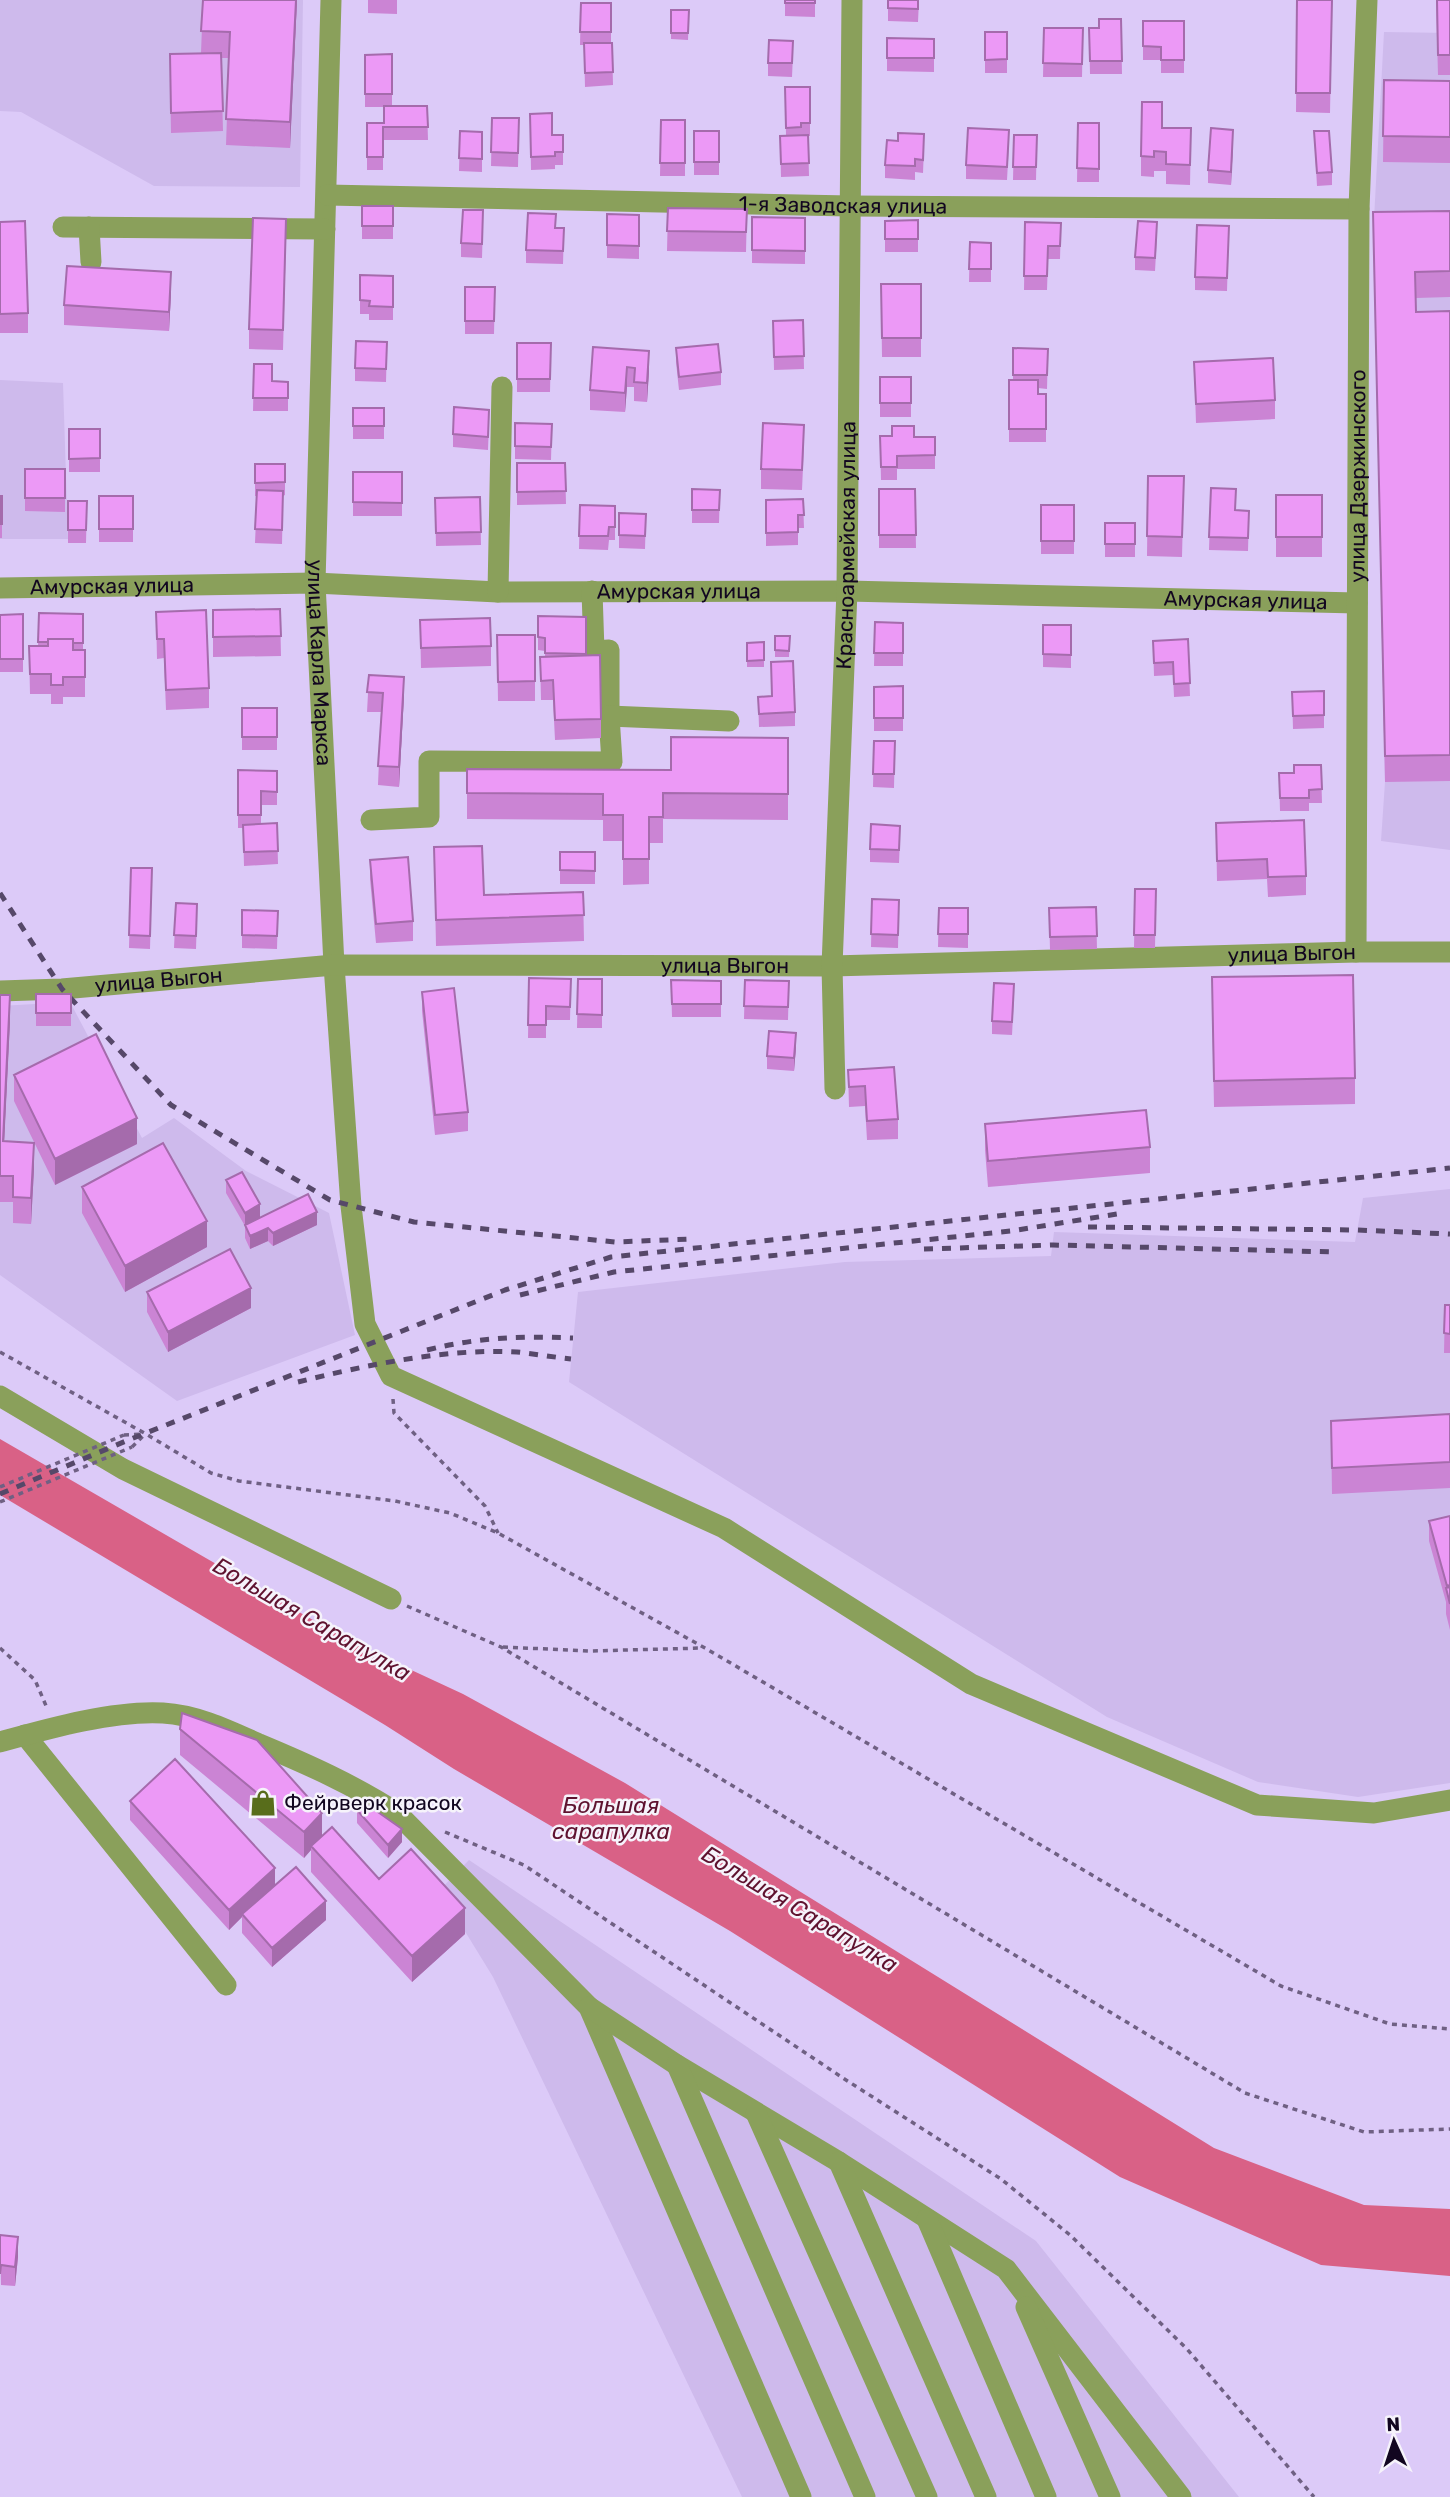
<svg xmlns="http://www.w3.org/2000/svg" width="1450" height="2497" font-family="Rubik,sans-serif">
  <rect width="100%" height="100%" fill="#dccaf8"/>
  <path fill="#cebaec" d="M0 0H303L300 187 154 186 21 112 0 111Z
    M1384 32 1450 33V850L1381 841 1385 782 1373 238Z
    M0 380 63 383 68 539H0Z
    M70 1002 142 1138 174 1118 246 1171 329 1213 355 1335 177 1401 0 1275V1006Z
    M1450 1189V1783L1358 1797 1258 1782 1107 1717 569 1382 578 1292 845 1262 1051 1256 1054 1232 1355 1242 1363 1198Z
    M469 1860 1036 2241 1239 2497H742L493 1977 466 1933 433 1897Z"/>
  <path fill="#d96186" d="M0 1439 351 1642 463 1694 625 1783 1214 2148 1364 2205 1450 2209V2276L1321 2265 1120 2177 730 1931 454 1769 385 1725 0 1495Z"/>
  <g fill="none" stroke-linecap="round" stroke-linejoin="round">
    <path stroke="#6f6083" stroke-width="3.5" stroke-dasharray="5 5" stroke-linecap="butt" d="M0 1352 146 1434 211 1473 239 1481 395 1501 450 1513 498 1533 705 1648 1281 1986 1390 2024 1450 2029
      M393 1399 394 1413 485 1506 498 1533
      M124 1435 144 1434
      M132 1447 144 1435
      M407 1606 501 1647 1245 2093 1364 2132 1450 2129
      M503 1647 590 1651 702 1648
      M0 1648 35 1680 47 1708
      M445 1832 524 1865 846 2080 1001 2179 1070 2235 1187 2349 1314 2497"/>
    <g stroke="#8aa05b" stroke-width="21">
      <path id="s1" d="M331 0 315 583 334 965 351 1206 365 1324 391 1376 724 1528 971 1684 1257 1805 1374 1813 1450 1800"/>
      <path id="s2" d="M327 195 850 206 1359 209"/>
      <path d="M63 227 325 229"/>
      <path d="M89 227 91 262"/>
      <path id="s3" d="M0 588 315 583 498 592 847 591 1357 603"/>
      <path d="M592 591 594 651 609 650V716"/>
      <path d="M498 592 502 387"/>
      <path d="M371 820 429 817V761L612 762 609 716 729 721"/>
      <path id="s4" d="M1356 952 1359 209 1367 0"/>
      <path id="s5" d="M0 991 62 989 334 965 832 966 1356 952H1450"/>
      <path id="s6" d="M835 1089 832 966 847 591 852 0"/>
      <path d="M0 1396 123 1469 391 1599"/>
      <path d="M25 1735 226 1985"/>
      <path d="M0 1742C47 1729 114 1710 163 1713 197 1715 228 1730 259 1744 307 1764 354 1785 397 1813L589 2007 801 2497"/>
      <path d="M589 2007 677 2065 839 2162 1006 2269 1181 2497"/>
      <path d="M677 2065 865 2497"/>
      <path d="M756 2113 927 2497"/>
      <path d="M839 2162 986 2497"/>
      <path d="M927 2219 1046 2497"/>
      <path d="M1026 2307 1110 2497"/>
    </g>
    <path stroke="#564869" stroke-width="5" stroke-dasharray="9 9" stroke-linecap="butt" d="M0 893 62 989 171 1105 330 1200 414 1222 615 1242 692 1239
      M1088 1227 1357 1230 1450 1234
      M924 1249 1053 1245 1336 1252
      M520 1295 614 1272 1011 1231 1123 1213
      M427 1350C480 1337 520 1336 573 1338
      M298 1382C366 1365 447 1348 517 1352 535 1354 553 1357 571 1359
      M0 1494 126 1441 505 1290 611 1257 1450 1168"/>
    <path stroke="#6f6083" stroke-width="3.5" stroke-dasharray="5 5" stroke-linecap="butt" d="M0 1487 124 1435
      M0 1502 132 1447"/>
  </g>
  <path fill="#cb84d4" d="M203 0H297L290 148 226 145 229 58H221L223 131 171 133 170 74 201 53Z
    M368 0H397V14L368 13Z
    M785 0H815V17L785 16Z
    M888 0H919L918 22 888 21Z
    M1297 0H1332L1330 113 1296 112Z
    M1436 0H1450V75H1438Z
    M581 3H611V43H612L613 85 585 87 584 45H580Z
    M689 10 688 40 671 39V33Z
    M1121 19 1122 74H1090L1089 28H1099Z
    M1143 21H1184V73H1161V60H1143Z
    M1044 28H1083L1082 77H1043Z
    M985 32H1007V73H985Z
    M887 38 934 39V72L887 71Z
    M392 54V106H427L428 140H383V170H367V123H384V107H365V55Z
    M793 54 792 77 768 76V63Z
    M1384 80 1450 81V163L1383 162Z
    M785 87H810V136H808L809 176 781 177 780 136 786 135Z
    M530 114 552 135H563V165H555V169L531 170Z
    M492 118H519L518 167 491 166Z
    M661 120H685V176H660Z
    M1078 123H1099V182H1077Z
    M1162 128H1191L1190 185 1166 184V171H1154V177L1141 176V156Z
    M460 131 482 132V172L459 171Z
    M694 131H719V175H694Z
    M1314 131 1332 172V185L1317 186Z
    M1014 135H1037L1036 180H1013Z
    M1009 143 1007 180 966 179V165Z
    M1233 143 1231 185 1208 183V170Z
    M924 147 923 173 915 172V180L885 178V165Z
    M362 206H393V239H362Z
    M668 208 747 209 746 252 667 251Z
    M1450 211V297L1416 298V312L1450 311V781L1385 782 1373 212Z
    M607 214 639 215V259L607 258Z
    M752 217 805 218V264L752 263Z
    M918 220V252H885V221Z
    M0 222 28 313V333H0Z
    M1025 222 1061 223 1060 259H1048L1047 290H1024Z
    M483 224 482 258 461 257V243Z
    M1229 226 1227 291 1195 290V277Z
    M556 228H564L563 264 526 263V250Z
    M1157 236 1155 271 1135 270V257Z
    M286 239 283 350 249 349V329Z
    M970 242 991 243V282H969Z
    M360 275 393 276V320H369V314H360Z
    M881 284H921V357H882Z
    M465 287H495L494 334H465Z
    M171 292 169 331 64 325V305Z
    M803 320 804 369 774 370 773 321Z
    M387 342 386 382 355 381V368Z
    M517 343H551L550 392H517Z
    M593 347 649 371 647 402 634 401V387H627L625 412 590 410V390Z
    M676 348 721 372V385L679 390 676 362Z
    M1013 348 1048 349 1047 389 1038 388V394H1046V442H1009V380H1013Z
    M1194 362 1275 400V419L1196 423Z
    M254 364 272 381 288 382V411H253Z
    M880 377H911V417H880Z
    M353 408H384V439H353Z
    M489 423 488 450 453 447V434Z
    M515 423 552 424 551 460 515 459Z
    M69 429H100V472H69Z
    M880 436 935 437V469H897V480H881Z
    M804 444 802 490 761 489V469Z
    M517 463H565L566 504 517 505Z
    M255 464H285V495L283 496 282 544 255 543 257 496H255Z
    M25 469H65V512L25 511Z
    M353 472H402V516H353Z
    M1148 476H1184L1182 557 1147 556Z
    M1211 488 1236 510 1249 511 1248 551 1209 550Z
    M692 489 720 490 719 523H692Z
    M879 489H915L916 548H879Z
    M1276 495H1322V557H1276Z
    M0 496H2V538H0Z
    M99 496H133V542H99Z
    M480 497 481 545 436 546 435 498Z
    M803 499 804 528H798V545L766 546V500Z
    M68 501H87L86 543H68Z
    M580 505 615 506V540H609L608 550 579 549Z
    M1041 505H1074V554H1041Z
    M619 513 646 514 645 549 619 548Z
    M1105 523H1135V557H1105Z
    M280 609 281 656 213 657V610Z
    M156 612 209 688V708L166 710 164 658 157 659Z
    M39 613 83 614V650H85V697H63V704H51V694H30L29 646H38Z
    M23 614V672H0V615Z
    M538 616 586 617V656L601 719V738L555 740 553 700H541L540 657H545V651L538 650Z
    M420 620 491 646V666L421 668Z
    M875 622 903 623V666H874Z
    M1043 625H1071V668L1043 667Z
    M497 635H535V701H498Z
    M775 636H790L789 657H775Z
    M1188 639 1190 696 1174 697 1173 675 1154 676 1153 641Z
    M747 643 764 660V667H747Z
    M771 662 795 712V726L759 727 758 697 772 696Z
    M369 675 404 696 399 787 378 785 381 712H367Z
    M903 686V731H874V687Z
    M1324 691V728L1293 729 1292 692Z
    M242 708H277V750H242Z
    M788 738V820L663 819V843H649V884L623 885V841H603V820L467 819V769L671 770Z
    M874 741H895L894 788 873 787Z
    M1321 765 1322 803H1309V811H1280L1279 773H1294Z
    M238 770 277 771V805H261V824L277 823 278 864 244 866 243 828H238Z
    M1216 823 1306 876V895L1268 897 1267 879 1217 881Z
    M900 839 899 863 870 862V849Z
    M434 847 484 895 583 892 584 941 436 946Z
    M560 852H595V884H560Z
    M370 860 413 921V941L376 943 370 879Z
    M131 868H152L150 949 129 948Z
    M1135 889H1156L1155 948H1134Z
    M872 899 899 900 898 948 871 947Z
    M176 903 197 917 196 949 174 948Z
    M1096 907 1097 949 1050 950 1049 908Z
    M939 908H968V948L938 947Z
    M242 910 278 911 277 949 242 948Z
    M529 978 571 979 570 1020H546V1038H528Z
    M578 979H602V1028H577Z
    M671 980 721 981V1017H672Z
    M745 980 789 981 788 1020 744 1019Z
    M422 992 468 1112V1131L435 1135 422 1011Z
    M36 994H71V1026H36Z
    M0 995 10 1021 4 1141 34 1169 31 1224 13 1223V1202H0Z
    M1014 997 1012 1035 992 1034V1021Z
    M1212 1003 1355 1078V1104L1214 1107Z
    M796 1047 794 1071 767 1069V1056Z
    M848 1070 898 1119V1139L867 1140 865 1106 849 1107Z
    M14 1075 137 1144 55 1185 14 1101Z
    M985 1124 1150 1147V1173L988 1187 985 1150Z
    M226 1180 260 1217 317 1225 273 1246 268 1241 250 1249 245 1238V1226L226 1193Z
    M82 1187 207 1247 125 1292 82 1213Z
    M147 1292 251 1308 168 1352 147 1312Z
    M1445 1305H1450V1353H1444Z
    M1450 1414V1488L1332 1494 1331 1421Z
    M1450 1516V1630L1446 1614V1602L1429 1541V1521Z
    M180 1729 379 1879 465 1934 412 1982 311 1872V1850L304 1858 180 1755Z
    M130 1801 275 1885 326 1920 272 1967 242 1933V1917L229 1930 130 1820Z
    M357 1810 402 1842 388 1858 357 1823Z
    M0 2235 18 2257 15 2286 1 2285Z"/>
  <path fill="#a56bac" d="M296 0H297L290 148V122Z
    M1233 130V143L1231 185V172Z
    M171 272V292L169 331V312Z
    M649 351V371L647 402V383Z
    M627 367V387L625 412V393Z
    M404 677V696L399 787V767Z
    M10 995V1021L3 1167V1141Z
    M796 1033V1047L794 1071V1058Z
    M137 1118V1144L55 1185V1159Z
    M34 1143V1169L31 1224V1198Z
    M260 1204V1218L245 1226V1213Z
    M317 1212V1225L273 1246V1233Z
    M207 1221V1247L125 1292V1266Z
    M268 1228V1241L250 1249V1236Z
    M251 1288V1308L168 1352V1332Z
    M322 1813V1839L311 1846V1850L304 1858V1832Z
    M402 1829V1842L388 1858V1845Z
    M275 1868V1888L242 1914V1917L229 1930V1910Z
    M326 1901V1920L272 1967V1948Z
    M465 1908V1934L412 1982V1956Z
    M18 2237V2257L15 2286V2267Z"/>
  <path fill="#ec99f6" stroke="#a56bac" stroke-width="2" d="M203 0H296L290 122 226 119 230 32 201 31Z
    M785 0H815V3H785Z
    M888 0H918V9L888 8Z
    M1297 0H1332L1330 93H1296Z
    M1437 0H1450V55H1438Z
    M581 3H611V32H580Z
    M671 10H689L688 33H671Z
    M1099 19H1121L1122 61H1090L1089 28H1099Z
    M1143 21H1184V60H1161V47L1143 46Z
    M1044 28H1083L1082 64 1043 63Z
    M985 32H1007V59L985 60Z
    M887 38 934 39V58H887Z
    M769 40 793 41 792 63H768Z
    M584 43H612L613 72 585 73Z
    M221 53 223 111 171 113 170 54Z
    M392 54V94H365V55Z
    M1384 80 1450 81V137L1383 136Z
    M785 87H810V123H801V127L786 128Z
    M1142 102H1162V128H1191L1190 165 1166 164V152L1154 151V157L1141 156Z
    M384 106H427L428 127H383V157H367V123H384Z
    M552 113V135H563V152H555V156L531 157 530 114Z
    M492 118H519L518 153 491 152Z
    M661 120H685V163H660Z
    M1078 123H1099V169L1077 168Z
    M968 128 1009 130 1007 167 966 165Z
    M1211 128 1233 130 1231 172 1208 170Z
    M460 131 482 132V159L459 158Z
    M694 131H719V162H694Z
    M1314 131H1329L1332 172 1317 173Z
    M898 133 924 134 923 160 915 159V166L885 165 887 140 898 141Z
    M808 135 809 163 781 164 780 136Z
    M1014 135H1037L1036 167H1013Z
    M362 206H393V226H362Z
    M668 208 747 209 746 232 667 231Z
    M463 210H483L482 244 461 243Z
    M1450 211V271L1415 272 1416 312 1450 311V755L1385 756 1373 212Z
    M528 213 556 214 555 228H564L563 251 526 250Z
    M607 214 639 215V246L607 245Z
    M752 217 805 218V251L752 250Z
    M253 218 286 219 283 330 249 329Z
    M918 220V239H885V221Z
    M25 221 28 313 0 314V222Z
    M1138 221 1157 222 1155 258 1135 257Z
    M1025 222 1061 223 1060 246H1048L1047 276H1024Z
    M1197 225 1229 226 1227 278 1195 277Z
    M970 242 991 243V269H969Z
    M67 266 171 272 169 312 64 305Z
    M360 275 393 276V307L369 306 370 301 360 300Z
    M881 284H921V338H882Z
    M465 287H495L494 321H465Z
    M803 320 804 356 774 357 773 321Z
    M356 341 387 342 386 369 355 368Z
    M517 343H551L550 379H517Z
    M718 344 721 372 679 377 676 348Z
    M593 347 649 351 647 383 634 382 635 368 627 367 625 393 590 390Z
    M1013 348 1048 349 1047 375H1013Z
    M1273 358 1275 400 1196 404 1194 362Z
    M254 364H272V381L288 382V398H253Z
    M880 377H911V403H880Z
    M1009 380H1038V394H1046V429H1009Z
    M454 407 489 410 488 437 453 434Z
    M353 408H384V426H353Z
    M515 423 552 424 551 447 515 446Z
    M763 423 804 425 802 470 761 469Z
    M892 426H914V437H935V455L897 456V467H881L880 436H892Z
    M69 429H100V458L69 459Z
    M517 463H565L566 491 517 492Z
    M255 464H285V482L255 483Z
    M25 469H65V498H25Z
    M353 472H402V503L353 502Z
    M1148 476H1184L1182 537 1147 536Z
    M1211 488 1236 489 1235 510 1249 511 1248 538 1209 537Z
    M692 489 720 490 719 510H692Z
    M879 489H915L916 535H879Z
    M257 490 283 491 282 530 255 529Z
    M1276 495H1322V537H1276Z
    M0 496H2V524H0Z
    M99 496H133V529H99Z
    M480 497 481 532 436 533 435 498Z
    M803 499 804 515H798V532L766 533V500Z
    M68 501H87L86 530H68Z
    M580 505 615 506V527H609L608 536H579Z
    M1041 505H1074V541H1041Z
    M619 513 646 514 645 536 619 535Z
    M1105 523H1135V544H1105Z
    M280 609 281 636 213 637V610Z
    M206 610 209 688 166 690 164 639H157L156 612Z
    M39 613 83 614V643H73V639H48V642H38Z
    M23 614V659H0V615Z
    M538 616 586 617V654L545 653V638L538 637Z
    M490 618 491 646 421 648 420 620Z
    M875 622 903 623V653H874Z
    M1043 625H1071V655L1043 654Z
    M497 635H535V681L498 682Z
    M775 636H790L789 651 775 650Z
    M48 639H73V650H85V677H63V685H51V674H30L29 646H48Z
    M1188 639 1190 683 1174 684 1173 662 1154 663 1153 641Z
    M764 642V660L747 661V643Z
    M600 655 601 719 555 720 553 680 541 681 540 657Z
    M793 661 795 712 759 714 758 697 772 696 771 662Z
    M369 675 404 677 399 767 378 766 383 693 367 692Z
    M903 686V718H874V687Z
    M1324 691V715L1293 716 1292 692Z
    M242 708H277V737H242Z
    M671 737 788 738V794L663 793V817H649V859H623V815H603V794L467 793V769L671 770Z
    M874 741H895L894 774H873Z
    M1294 765H1321L1322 789 1309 790V798H1280L1279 773H1294Z
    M238 770 277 771V792L261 791V815H238Z
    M1304 820 1306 876 1268 877 1267 859 1217 861 1216 823Z
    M277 823 278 851 244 852 243 825Z
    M871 824 900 826 899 850 870 849Z
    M482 846 484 895 583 892 584 915 436 920 434 847Z
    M560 852H595V871L560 870Z
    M408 857 413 921 376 924 370 860Z
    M131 868H152L150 936 129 935Z
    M1135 889H1156L1155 935H1134Z
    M872 899 899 900 898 935 871 934Z
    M176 903 197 904 196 936 174 935Z
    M1096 907 1097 936 1050 937 1049 908Z
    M939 908H968V934H938Z
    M242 910 278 911 277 936 242 935Z
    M1353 975 1355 1078 1214 1081 1212 977Z
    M529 978 571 979 570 1007 546 1006V1025H528Z
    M578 979H602V1015L577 1014Z
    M671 980 721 981V1004H672Z
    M745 980 789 981 788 1007 744 1006Z
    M994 983 1014 984 1012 1022 992 1021Z
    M454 988 468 1112 435 1115 422 992Z
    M36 994H71V1013H36Z
    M0 995H10L3 1141 34 1143 31 1198 13 1197V1176H0Z
    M769 1031 796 1033 794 1058 767 1056Z
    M96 1034 137 1118 55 1159 14 1075Z
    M894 1067 898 1119 867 1121 865 1086 849 1087 848 1070Z
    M1146 1110 1150 1147 988 1161 985 1124Z
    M163 1143 207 1221 125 1266 82 1187Z
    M242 1172 260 1204 245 1213 226 1180Z
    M308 1194 317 1212 273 1233 268 1228 250 1236 245 1225Z
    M230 1249 251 1288 168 1332 147 1292Z
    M1445 1305H1450V1334L1444 1333Z
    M1450 1414V1462L1332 1468 1331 1421Z
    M1450 1516V1585L1447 1586 1429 1521Z
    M1450 1587V1604L1446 1588Z
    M182 1713 257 1740 322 1813 304 1832 180 1729Z
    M175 1759 275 1868 229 1910 130 1801Z
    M365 1803 402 1829 388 1845 357 1810Z
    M332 1827 379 1879 411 1849 465 1908 412 1956 311 1846Z
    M296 1867 326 1901 272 1948 242 1914Z
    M0 2235 18 2237 15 2267 1 2265 0 2274Z"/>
  <defs>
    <g id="shop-bare" transform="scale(2.1)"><path d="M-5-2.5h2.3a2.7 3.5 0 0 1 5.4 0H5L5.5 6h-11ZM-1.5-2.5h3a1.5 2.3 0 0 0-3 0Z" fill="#586d1b" stroke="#f6f3fb" stroke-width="2.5" paint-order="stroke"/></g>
  </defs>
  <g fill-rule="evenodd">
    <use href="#shop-bare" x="263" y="1803"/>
  </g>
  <g text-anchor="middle" stroke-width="5" stroke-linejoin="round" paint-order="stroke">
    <g font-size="21" fill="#120620" stroke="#f6f3fb">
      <text dy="7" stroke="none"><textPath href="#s2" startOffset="516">1-я Заводская улица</textPath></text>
      <text dy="7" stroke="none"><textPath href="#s4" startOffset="476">улица Дзержинского</textPath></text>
      <text dy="7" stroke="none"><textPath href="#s6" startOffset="544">Красноармейская улица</textPath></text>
      <text dy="7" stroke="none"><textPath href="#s3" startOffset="112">Амурская улица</textPath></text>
      <text dy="7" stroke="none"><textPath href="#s3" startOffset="679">Амурская улица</textPath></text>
      <text dy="7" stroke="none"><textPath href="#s3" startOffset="1246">Амурская улица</textPath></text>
      <text dy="7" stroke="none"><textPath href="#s1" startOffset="663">улица Карла Маркса</textPath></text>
      <text dy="7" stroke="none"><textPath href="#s5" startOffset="1293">улица Выгон</textPath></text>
      <text dy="7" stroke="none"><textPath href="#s5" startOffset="726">улица Выгон</textPath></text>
      <text dy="7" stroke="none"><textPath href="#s5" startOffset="159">улица Выгон</textPath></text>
    </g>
    <g font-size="21" fill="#120620" stroke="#f6f3fb" text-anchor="start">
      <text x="284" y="1810">Фейрверк красок</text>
    </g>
    <g font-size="23" font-style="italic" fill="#5f122f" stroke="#f6f3fb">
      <text transform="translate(312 1619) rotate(30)" y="8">Большая Сарапулка</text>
      <text x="611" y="1813">Большая<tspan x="611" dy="26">сарапулка</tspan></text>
      <text transform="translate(800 1909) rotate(31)" y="8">Большая Сарапулка</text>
    </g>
  </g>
  <g transform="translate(1394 2441) rotate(357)" stroke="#f6f3fb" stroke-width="5" paint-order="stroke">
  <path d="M0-5L12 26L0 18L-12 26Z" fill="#120620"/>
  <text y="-10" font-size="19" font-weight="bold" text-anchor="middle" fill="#120620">N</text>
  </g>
</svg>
